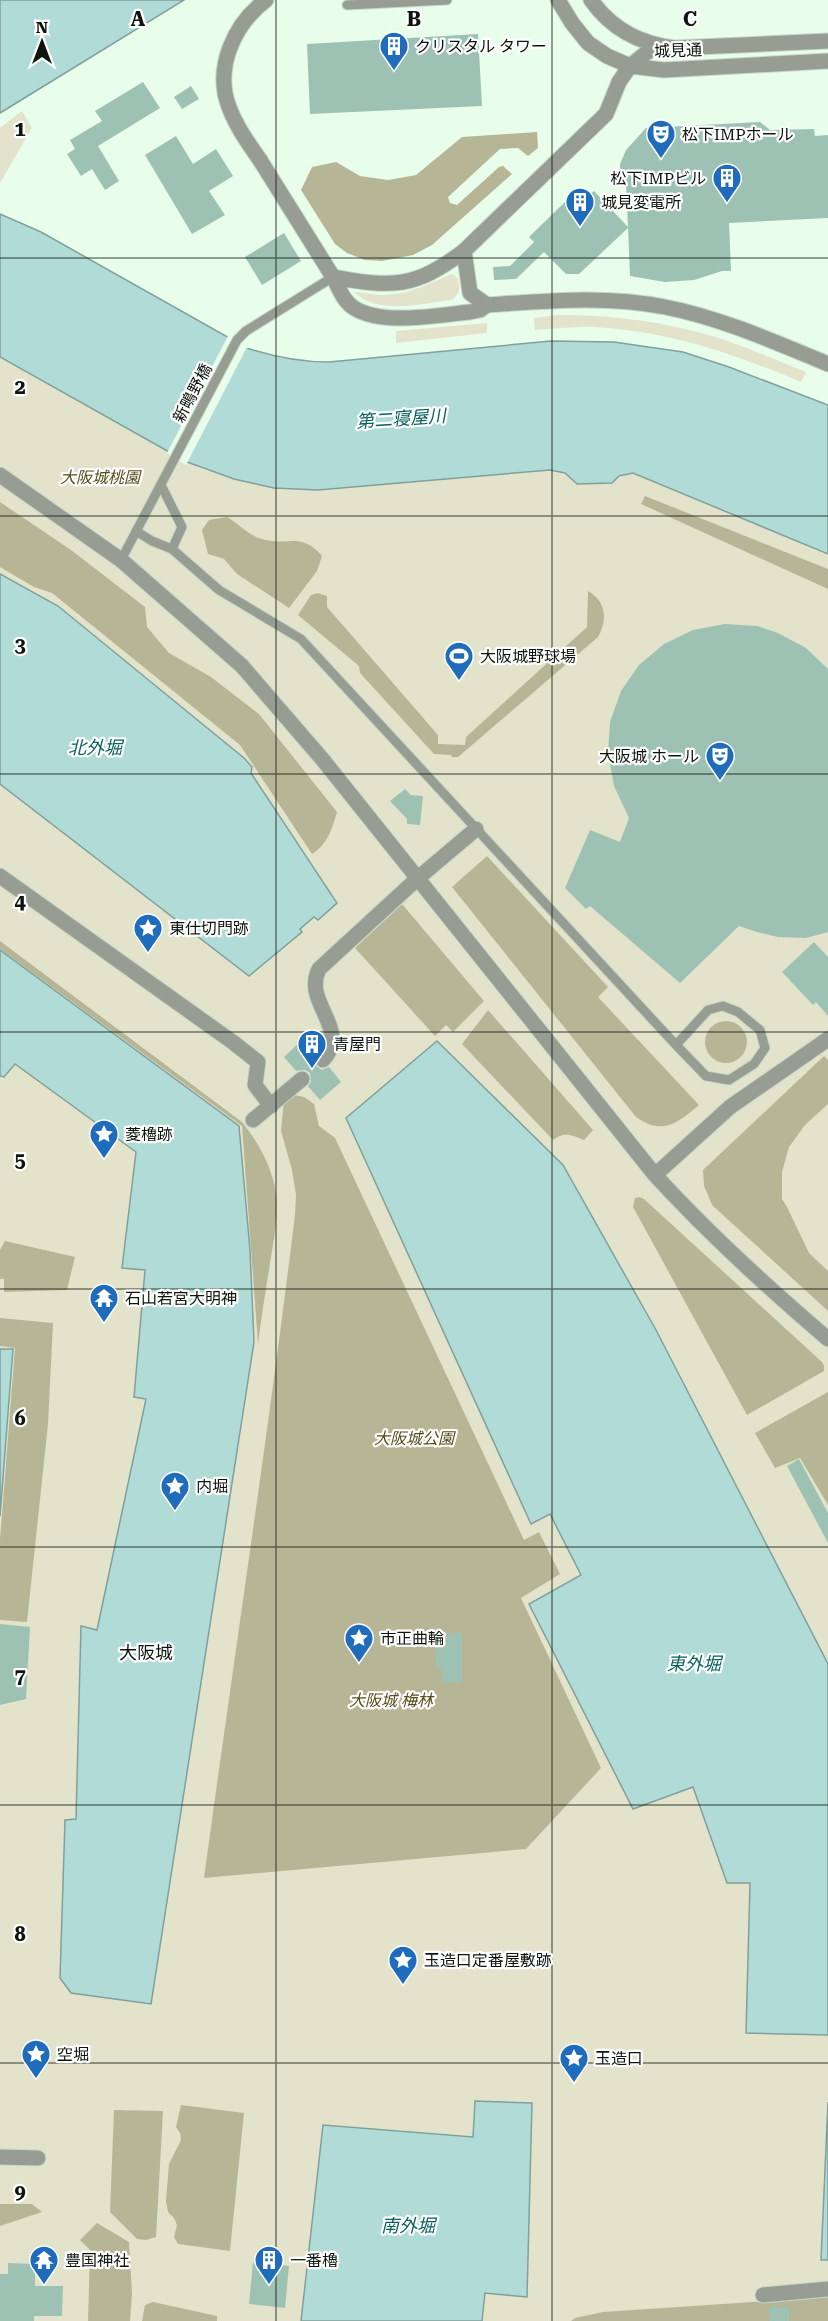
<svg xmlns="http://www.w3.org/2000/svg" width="828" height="2321" font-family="'Roboto Serif','Noto Sans JP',serif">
  <rect width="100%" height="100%" fill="#e8feeb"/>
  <path fill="#e3e3cb" d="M22 111 32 128 0 183V128Z
    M451 274C460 276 459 285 459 292L452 300C421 303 379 316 354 292 362 292 373 295 382 295 408 295 428 284 451 274Z
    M557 315C602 315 646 319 689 330 730 339 768 357 806 372L801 382C731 353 672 332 595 327 576 326 555 329 535 330L534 318Z
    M487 323V333L396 343V331Z
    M0 357 149 441 202 469 234 479 274 488 318 490 550 470 560 471 575 480 615 479 633 473 828 554V2321H0Z"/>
  <path fill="#b6b696" d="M537 132 538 148 528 156 518 148 500 149 448 197 450 203 457 205 499 167 503 166 512 174 432 245 413 255 382 261 365 260 347 253 335 244 301 190 312 167 336 162 360 176 388 180 416 175 462 137Z
    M645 496 828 569V589L641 504Z
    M0 502 71 550 145 607 147 627 169 653 211 677 259 714 337 812C332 829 328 844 312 854L240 745 52 593 34 587 0 567Z
    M227 517C238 523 247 534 259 538 286 548 300 530 322 556L317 571 289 608 237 574 224 559 208 554 202 530 209 520Z
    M588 591C606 601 608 620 598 637L458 757H452L451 755 434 754 360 673 359 666 298 615 311 595 318 593 327 596V607L438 735V744L465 745 466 737 587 627Z
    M487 856 608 987 598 997 699 1105C678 1123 662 1136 636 1117L452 887Z
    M402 904 484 1001 453 1032 446 1025 435 1036 355 948Z
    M0 941 242 1122C257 1141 268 1160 274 1183 281 1211 273 1242 269 1270 265 1295 261 1319 258 1344L242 1126 0 949Z
    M488 1010 593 1130 584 1140C572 1135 564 1131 553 1140L462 1044Z
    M705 1042a21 21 0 1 1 42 0a21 21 0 1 1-42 0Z
    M824 1056 828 1060V1104L805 1125 789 1147 782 1172V1199L787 1207 809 1253 828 1271V1311L712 1205 704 1186 703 1170Z
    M290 1094 304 1097 314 1104 319 1126 335 1138 524 1540 539 1532 560 1574 521 1598 601 1768 526 1849 204 1878C234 1657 268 1436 295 1215L296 1195 292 1170 281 1131 284 1100Z
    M639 1197 644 1199 822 1362 824 1366V1371L747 1415 633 1207 635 1198Z
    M5 1241 75 1257 67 1290 4 1292V1279H0V1250Z
    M0 1318 53 1323 48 1424 27 1622 0 1620V1539L15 1348 0 1346Z
    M828 1392V1505L800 1458 775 1468 755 1433Z
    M181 2105 244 2113 230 2251 178 2244 174 2237 177 2225 174 2218 168 2212 166 2201 169 2164 181 2140 180 2133 176 2127Z
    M114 2110 163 2111 156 2237 146 2240 137 2239 110 2212Z
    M0 2204H32L42 2212 0 2226Z
    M97 2223 129 2242 132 2294 130 2321H88L90 2250 80 2240Z
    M828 2297V2321H571L575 2318 603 2312Z
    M153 2302 217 2316V2321H142L145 2305Z"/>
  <path fill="#b1dbd7" stroke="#80a09b" stroke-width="1.5" d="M0 0H184L0 113Z
    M0 214 41 232 247 348C275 357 300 362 329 362L551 341 614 342 683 352 729 367 828 405V554L633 473 619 476 612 483 577 484 565 473 550 470 318 490 274 488 234 479 187 462 0 357Z
    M0 574 58 606 244 758 252 767 251 773 337 903 318 920 314 917 300 929 302 932 249 976 0 784Z
    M0 950 239 1126 250 1250 254 1342 151 2004 71 1993 60 1978 65 1820 76 1819 81 1626 97 1630 146 1399 134 1397 145 1270 122 1268 136 1152 15 1064 4 1077 0 1076Z
    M437 1041 563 1165 656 1330 828 1664V2035L746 2033 750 1883H727L693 1787 633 1809 529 1604 581 1575 550 1514 531 1524 346 1118Z
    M0 1349H13L0 1516Z
    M475 2101 532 2103 527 2297 485 2293 482 2321H301L323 2125 473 2137Z
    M828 2102V2260H821Z"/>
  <path fill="#e8feeb" d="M229 334 251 346 246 349 186 465 167 453Z"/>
  <path fill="#9dc2b4" d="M478 34 482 106 310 114 307 44Z
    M143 82 160 108 98 146 119 181 105 190 92 169 81 176 67 154 75 149 70 140 102 121 95 111Z
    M191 86 199 99 182 109 174 97Z
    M760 122 770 130 814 129 815 136 828 135V218L729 223 731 271H722L694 280 665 282 630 276 628 228 579 274H566L544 252 516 279 494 280 493 267 510 266 534 242 529 237 567 200 575 208 594 191 628 227 626 187 621 177 620 164 626 150 646 128Z
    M176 136 193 164 216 149 233 176 209 191 225 215 192 234 145 155Z
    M284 233 301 261 262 285 245 257Z
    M725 624 757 626 778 633 806 648 828 669V932L806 938 778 937 757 932 739 926 680 983 590 906 586 909 565 888 590 830 620 842 629 818 614 786 608 754 610 722 621 691 639 665 664 644 693 630Z
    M405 789 411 795 423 796 420 825 407 824V819L390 801Z
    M814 942 828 957V1016L816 1002 813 1005 782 972Z
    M303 1039 316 1053 313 1059 315 1065 322 1070 329 1067 341 1082 320 1100 308 1086 311 1082 310 1073 305 1070 296 1071 284 1057Z
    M799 1459 828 1513V1543L787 1466Z
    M0 1624 30 1627 26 1699 0 1705Z
    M462 1633V1682L443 1683 442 1668 436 1667 435 1634Z
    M253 2262 289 2266 285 2308 249 2304Z
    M8 2263 35 2264V2286H63L62 2316H34V2321H0V2274H8Z
    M769 2307H789V2321H770Z"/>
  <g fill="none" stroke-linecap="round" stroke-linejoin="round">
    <g stroke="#c5d9c8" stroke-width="11">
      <path id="service" d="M347 5 447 0
        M161 485 182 527 172 549
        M136 531 152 541 172 549 219 590 301 639 676 1045 706 1076 729 1080 754 1064 765 1048 760 1030 738 1012 723 1006 708 1010 676 1045
        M121 560 237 340 246 331 333 277"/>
    </g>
    <g stroke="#c5d9c8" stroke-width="17">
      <path id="pedestrian" d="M0 475 121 560 242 666 323 760 655 1175C709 1234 767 1287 828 1339
        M0 876 234 1043 258 1062 255 1085 271 1106
        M323 1060C352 1029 302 1003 319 969L418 878 476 829
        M253 1120 302 1079
        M655 1175 730 1107 828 1039
        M0 2157 38 2158
        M763 2295 828 2289"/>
    </g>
    <g stroke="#c5d9c8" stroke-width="17">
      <path id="minor" d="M260 160C248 143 236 126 229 107 214 68 234 24 266 0
        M333 277C339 288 343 301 354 308 383 326 437 315 470 312L480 310 487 305 470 293 464 251"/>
    </g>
    <g stroke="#c5d9c8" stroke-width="17">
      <path id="tertiary" d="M558 0 572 23 588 43 607 56 630 66 664 70 828 61
        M591 0C612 30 640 44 675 48L828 41
        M260 160 333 277C393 288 415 288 464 251L606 114 619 82 630 66 655 46
        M487 305C546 301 606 295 665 307 721 318 775 342 828 364"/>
    </g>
    <use href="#service" stroke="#989d93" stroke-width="9"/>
    <use href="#pedestrian" stroke="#989d93" stroke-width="15"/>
    <use href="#minor" stroke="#989d93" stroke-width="15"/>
    <use href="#tertiary" stroke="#989d93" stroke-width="15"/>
  </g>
  <path fill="none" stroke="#0d150e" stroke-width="1.5" stroke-opacity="0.55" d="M276 0V2321M552 0V2321M0 258H828M0 516H828M0 774H828M0 1032H828M0 1289H828M0 1547H828M0 1805H828M0 2063H828"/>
  <defs>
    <g id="building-pin" transform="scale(1.5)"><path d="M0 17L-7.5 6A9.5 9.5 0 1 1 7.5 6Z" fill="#1e6cbb" stroke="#fff"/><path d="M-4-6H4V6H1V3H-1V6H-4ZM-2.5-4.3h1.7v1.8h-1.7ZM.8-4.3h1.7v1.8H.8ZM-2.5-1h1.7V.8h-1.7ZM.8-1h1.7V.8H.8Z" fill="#fff"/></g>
    <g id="theatre-pin" transform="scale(1.5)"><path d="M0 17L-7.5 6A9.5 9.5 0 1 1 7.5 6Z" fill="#1e6cbb" stroke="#fff"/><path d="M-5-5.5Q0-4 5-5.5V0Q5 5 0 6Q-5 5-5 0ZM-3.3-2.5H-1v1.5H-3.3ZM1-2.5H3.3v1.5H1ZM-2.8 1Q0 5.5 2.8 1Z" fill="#fff"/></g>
    <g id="stadium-pin" transform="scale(1.5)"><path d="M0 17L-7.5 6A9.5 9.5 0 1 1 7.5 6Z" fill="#1e6cbb" stroke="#fff"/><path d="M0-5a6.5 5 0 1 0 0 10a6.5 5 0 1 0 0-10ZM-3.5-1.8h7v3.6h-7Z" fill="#fff"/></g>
    <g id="sight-pin" transform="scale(1.5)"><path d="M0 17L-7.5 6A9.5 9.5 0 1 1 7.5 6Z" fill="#1e6cbb" stroke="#fff"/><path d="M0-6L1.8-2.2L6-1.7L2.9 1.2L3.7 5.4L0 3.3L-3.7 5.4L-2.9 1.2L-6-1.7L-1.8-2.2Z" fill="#fff"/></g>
    <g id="temple-pin" transform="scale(1.5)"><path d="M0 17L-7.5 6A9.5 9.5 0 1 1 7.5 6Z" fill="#1e6cbb" stroke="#fff"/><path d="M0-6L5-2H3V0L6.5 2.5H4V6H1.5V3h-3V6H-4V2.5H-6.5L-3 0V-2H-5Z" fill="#fff"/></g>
  </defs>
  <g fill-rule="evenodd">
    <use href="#building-pin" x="394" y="46"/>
    <use href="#theatre-pin" x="661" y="134"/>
    <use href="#building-pin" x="727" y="178"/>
    <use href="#building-pin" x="580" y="202"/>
    <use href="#stadium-pin" x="459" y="656"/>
    <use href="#theatre-pin" x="720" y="756"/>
    <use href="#sight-pin" x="148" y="928"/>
    <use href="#building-pin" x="312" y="1044"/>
    <use href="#sight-pin" x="104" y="1134"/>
    <use href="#temple-pin" x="104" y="1298"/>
    <use href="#sight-pin" x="175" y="1486"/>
    <use href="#sight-pin" x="359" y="1638"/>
    <use href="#sight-pin" x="403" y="1960"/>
    <use href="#sight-pin" x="36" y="2054"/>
    <use href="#sight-pin" x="574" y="2058"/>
    <use href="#temple-pin" x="44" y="2260"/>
    <use href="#building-pin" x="269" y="2260"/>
  </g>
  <g text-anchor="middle" stroke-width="4.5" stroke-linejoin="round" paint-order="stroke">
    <g font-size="16" fill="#0d150e" stroke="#fff" text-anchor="start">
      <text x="415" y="52">クリスタル タワー</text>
      <text x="682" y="140">松下IMPホール</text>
      <text x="706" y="184" text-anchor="end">松下IMPビル</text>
      <text x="601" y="208">城見変電所</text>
      <text x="480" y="662">大阪城野球場</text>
      <text x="699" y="762" text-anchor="end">大阪城 ホール</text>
      <text x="169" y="934">東仕切門跡</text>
      <text x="333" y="1050">青屋門</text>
      <text x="125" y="1140">菱櫓跡</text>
      <text x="125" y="1304">石山若宮大明神</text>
      <text x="196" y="1492">内堀</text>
      <text x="380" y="1644">市正曲輪</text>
      <text x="424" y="1966">玉造口定番屋敷跡</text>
      <text x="57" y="2060">空堀</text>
      <text x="595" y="2064">玉造口</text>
      <text x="65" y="2266">豊国神社</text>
      <text x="290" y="2266">一番櫓</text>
    </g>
    <g font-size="16" fill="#0d150e" stroke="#fff">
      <text transform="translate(678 50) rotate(-2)" y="6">城見通</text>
      <text transform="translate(192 393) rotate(-62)" y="6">新鴫野橋</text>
    </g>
    <g font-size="16" font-style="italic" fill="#514f19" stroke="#fff">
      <text x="100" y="483">大阪城桃園</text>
      <text x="414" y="1444">大阪城公園</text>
      <text x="391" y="1706">大阪城 梅林</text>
    </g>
    <g font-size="18" font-style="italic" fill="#0a615d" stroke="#fff">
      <text transform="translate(401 419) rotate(-4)" y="6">第二寝屋川</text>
      <text x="95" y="754">北外堀</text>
      <text x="694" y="1670">東外堀</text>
      <text x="408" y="2232">南外堀</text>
    </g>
    <g font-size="18" fill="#0d150e" stroke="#fff">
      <text x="146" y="1659">大阪城</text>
    </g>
  </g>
  <g font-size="20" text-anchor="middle" font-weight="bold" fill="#0d150e" stroke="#fff" stroke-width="4.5" stroke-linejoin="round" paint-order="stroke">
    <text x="138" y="26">A</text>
    <text x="414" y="26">B</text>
    <text x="690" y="26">C</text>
    <text x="20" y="136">1</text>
    <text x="20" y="394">2</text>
    <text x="20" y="652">3</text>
    <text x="20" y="909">4</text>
    <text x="20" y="1167">5</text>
    <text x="20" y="1425">6</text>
    <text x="20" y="1683">7</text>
    <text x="20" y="1941">8</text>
    <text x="20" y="2199">9</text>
  </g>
  <g transform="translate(42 42)" stroke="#ffffff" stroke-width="4.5" paint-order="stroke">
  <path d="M0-4.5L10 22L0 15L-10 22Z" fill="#0d150e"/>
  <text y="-9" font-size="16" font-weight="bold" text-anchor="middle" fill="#0d150e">N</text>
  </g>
</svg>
